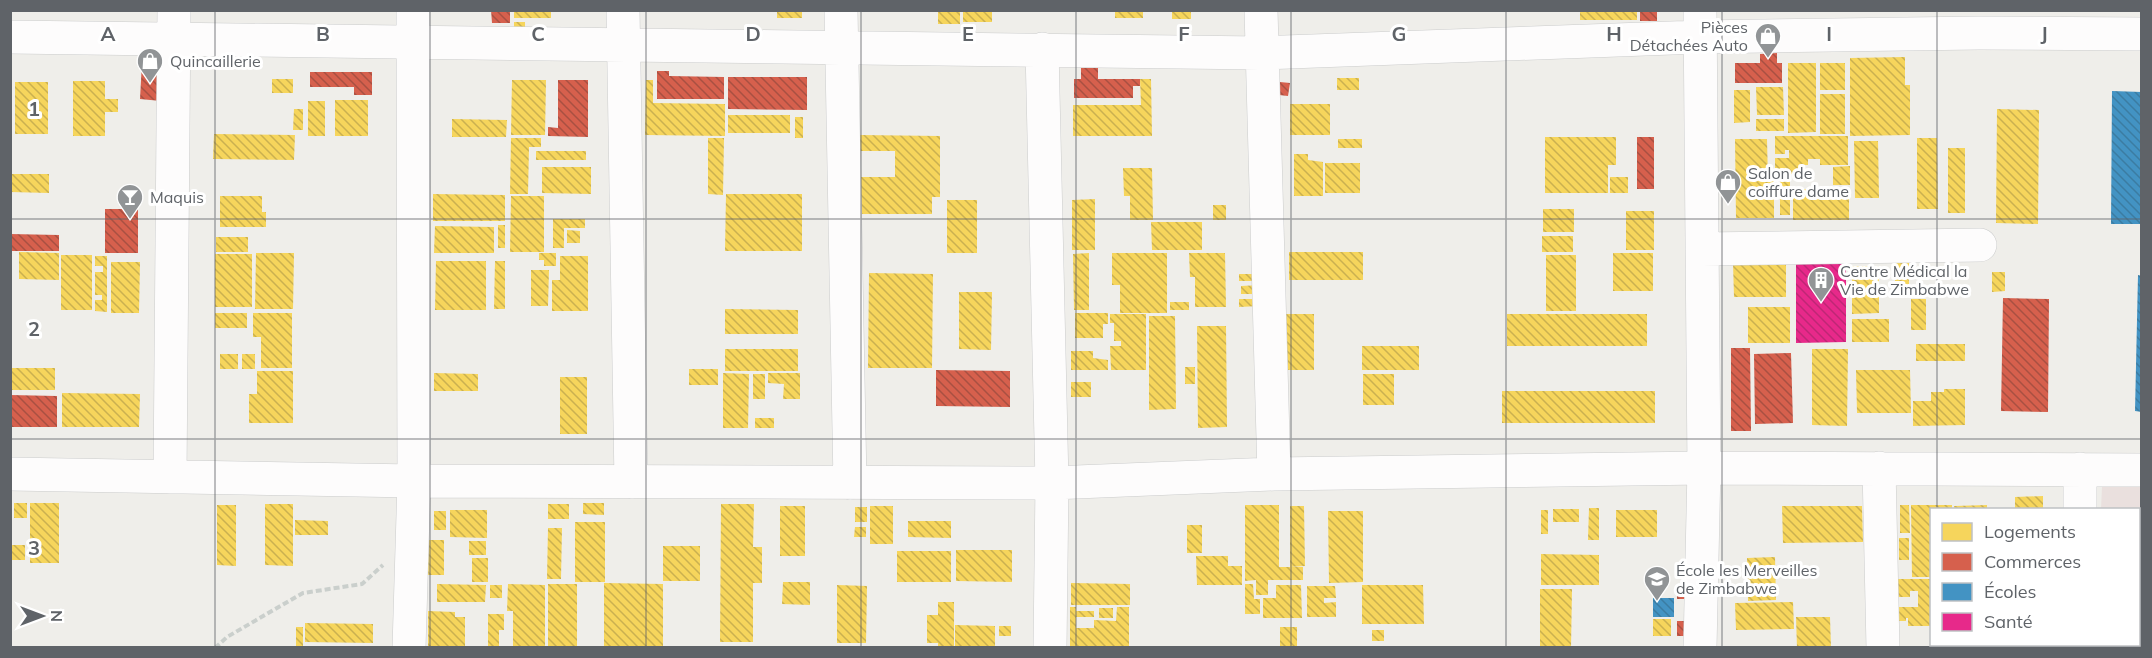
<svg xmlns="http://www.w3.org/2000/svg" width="2152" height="658" font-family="Mulish,sans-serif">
  <defs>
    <pattern id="homes-back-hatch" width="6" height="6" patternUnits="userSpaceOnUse" patternTransform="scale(1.5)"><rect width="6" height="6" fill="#f6d55c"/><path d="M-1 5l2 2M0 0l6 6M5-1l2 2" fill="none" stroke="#cab050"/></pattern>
    <pattern id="shops-back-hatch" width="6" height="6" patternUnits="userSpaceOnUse" patternTransform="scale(1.5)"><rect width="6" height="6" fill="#d6604d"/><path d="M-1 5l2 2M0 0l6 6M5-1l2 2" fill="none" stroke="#a85042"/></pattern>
    <pattern id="schools-back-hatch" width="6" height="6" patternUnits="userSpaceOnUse" patternTransform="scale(1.5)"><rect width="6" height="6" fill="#4393c3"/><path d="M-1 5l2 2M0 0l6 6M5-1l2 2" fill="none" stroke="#3b7ca2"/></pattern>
    <pattern id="health-back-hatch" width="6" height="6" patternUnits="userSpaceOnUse" patternTransform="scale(1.5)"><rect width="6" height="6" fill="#e7298a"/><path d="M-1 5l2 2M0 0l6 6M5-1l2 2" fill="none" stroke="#be2775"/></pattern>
  </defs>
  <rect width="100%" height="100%" fill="#efeeea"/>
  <path fill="#eae0de" d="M2102 487H2141V647H2097V645L2138 644V510L2101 509Z"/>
  <path fill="url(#homes-back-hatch)" d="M514 10H551V18H514Z
    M777 10H802V18H777Z
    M938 10H960V24H938Z
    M963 10H992V22H963Z
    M1115 10H1143V18H1115Z
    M1172 10H1191V19H1172Z
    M1580 10H1637V20H1580Z
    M514 22H525V36H514Z
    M1905 57V85H1910V135L1850 136V58Z
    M1788 63H1816V132L1788 133Z
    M1820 63H1845V90H1820Z
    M1337 78H1359V90H1337Z
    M272 79H293V93H272Z
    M1140 79H1151L1152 136H1073V105H1141Z
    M512 80H546L545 135H511Z
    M646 80H653V103L725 104V136L645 135Z
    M73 81H105V99H118V112H105V136H73Z
    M15 82H48V134H15Z
    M1756 87H1783L1784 115H1757Z
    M1734 90H1750V122L1734 123Z
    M1820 94H1845V134H1820Z
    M335 100H368V136H335Z
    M308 101H325V136H308Z
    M1290 104H1330V135H1290Z
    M294 109H303V130H293Z
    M1997 109 2039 110 2038 224 1996 223Z
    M728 115H790V133H728Z
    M795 117H803V138H795Z
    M452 119 507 120 506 137H452Z
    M1756 119H1784V131H1756Z
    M214 134 295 135 294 160 213 159Z
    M860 135 940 136V197H932V214H860V177H895V151H860Z
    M1775 136H1848V165H1820V159H1808V165H1803V174H1790V215H1780V174H1775V158H1789V150H1785V154H1775Z
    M1545 137H1616V165H1608V193H1545Z
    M511 138H541V147H529L528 194H510Z
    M708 138H724L723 195 708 194Z
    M1917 138H1937L1938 209H1917Z
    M1338 139H1362V148H1338Z
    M1735 139H1767L1768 181H1774V218H1736Z
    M1854 141H1878L1879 198H1855Z
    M1948 148H1965V213H1948Z
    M536 151H586V160H536Z
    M1294 154H1308V160L1323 162V196H1294Z
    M1325 163H1360V193H1325Z
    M1850 166V185H1833V167Z
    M542 167H591V194L542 193Z
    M1123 168H1152L1153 220H1130V196H1124Z
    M10 174H49V193L10 192Z
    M1610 177H1628V193H1610Z
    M1793 189H1849V220H1793Z
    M433 194 505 195V221H433Z
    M726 194H802V251H725Z
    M220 196H262V212H266V227H220Z
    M511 196H544V252H510Z
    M1095 199V250H1072V200Z
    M947 200H977V253H947Z
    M1213 205H1226V220H1213Z
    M1543 209H1574V232H1543Z
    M1626 211H1654V250H1626Z
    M553 219H585V228H564V248H553Z
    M1151 222H1202V250H1152Z
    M498 225H505V248H498Z
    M435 226 494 227V253H434Z
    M567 230 580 231V243H567Z
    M1542 236H1573V252H1542Z
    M216 237H248V252H216Z
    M19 252 59 253V280L19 279Z
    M1289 252H1363V280H1289Z
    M256 253H294L293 309H255Z
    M539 253H556V266H544V260H539Z
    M1089 253V310H1074L1073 254Z
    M1112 253H1167V313H1120V285H1112Z
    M1189 253H1225L1226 307H1195V277H1190Z
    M1613 253H1653V291H1613Z
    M215 254H252V307H215Z
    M61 255H92V310H61Z
    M1546 255H1576V311H1546Z
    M95 256H107V312L95 311V300H102V295H95V272H103V266H95Z
    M560 256H588V311H552V280H560Z
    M436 261H486V310H435Z
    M495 261H505V309H494Z
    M111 262H140L139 313H111Z
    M1733 263H1786V297H1734Z
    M1895 263H1909V294H1895Z
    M1852 266H1879V313L1852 314Z
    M531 270H549L548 306H531Z
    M1992 272H2005V291L1992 292Z
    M869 273 933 274 932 368H868Z
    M1239 274H1260V281H1239Z
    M1261 285V294H1241V286Z
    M959 292H992L991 350 959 349Z
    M1239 299H1260V306L1239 307Z
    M1911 299H1926V330H1911Z
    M1170 302H1189V310H1170Z
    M1748 307H1790V343H1748Z
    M725 309 798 310V334H725Z
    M215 313H247V328H215Z
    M253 313H292V368H261V337H253Z
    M1075 313H1108V324H1103V338H1075Z
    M1110 314H1146V370H1111L1110 346H1121V341H1114V323H1110Z
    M1286 314H1314V370H1286Z
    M1507 314H1647V346H1507Z
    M1149 316H1175L1176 409 1149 410Z
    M1852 319H1889V342H1852Z
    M1197 326H1226L1227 427 1198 428Z
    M1916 344H1965V361H1916Z
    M1362 346H1419V370H1362Z
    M725 349H798V371H725Z
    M1812 349H1848L1847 426 1812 425Z
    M1071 351H1093V358L1108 360V370H1071Z
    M220 354H238V369H220Z
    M242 354H255V369H242Z
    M1185 367H1195V384H1185Z
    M10 368H55V390H10Z
    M689 369H718V385H689Z
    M1856 370H1910L1911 413H1857Z
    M257 371H293V423H249V394H257Z
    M434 373 478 374V391H434Z
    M723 373 749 374 748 428H723Z
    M768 373H800V399H783L784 384 768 383Z
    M753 374H765V399H753Z
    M1363 374H1394V405H1363Z
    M560 377H587V434H560Z
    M1071 382H1091V397H1071Z
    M1944 389H1965V425L1913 426V401H1931V392H1944Z
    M1502 391H1655V423H1502Z
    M62 393 140 394 139 427H62Z
    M755 418H774V428H755Z
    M2043 496V510H2015V497Z
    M14 503H27V518H14Z
    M30 503H59V563H30Z
    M583 503H604V515L583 514Z
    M265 504H293V566L265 565Z
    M548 504H569V519H548Z
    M721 504H754L753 547H762V583H753V642H720Z
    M217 505H236V566L217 565Z
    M1245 505H1279V567H1303V580H1268V595H1256V580L1245 581Z
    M1900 505H1909L1910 533H1900Z
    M1911 505H1952V510H1932V577H1912Z
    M1987 505V510H1954V506Z
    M780 506H805V556H780Z
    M870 506H893V544H870Z
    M1290 506H1304L1305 566 1290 567Z
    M1782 506H1862L1863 542 1783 543Z
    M855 507H867V522H855Z
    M1589 508H1599V540H1588Z
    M1553 509H1579V522H1553Z
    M450 510H487V538L450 537Z
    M1541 510H1548V534H1541Z
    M1616 510H1657V537H1616Z
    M434 511H446V530H434Z
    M1328 511H1363V582L1329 583Z
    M295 520 328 521V535H295Z
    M908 521H951V538L908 537Z
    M575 522H605V582H575Z
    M1187 525H1202V553H1187Z
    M855 527H866V537H854Z
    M548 528H562L561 579H547Z
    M1899 538H1909V560H1899Z
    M426 540H444V575H426Z
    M469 541H486V555H469Z
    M10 545H25V560H10Z
    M663 546H700V581H663Z
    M956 550H1012V582L956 581Z
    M897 551H951V582H897Z
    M1541 554 1599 555V585H1541Z
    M1196 556H1228V566H1242V585H1197Z
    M1775 557 1776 600 1748 601 1747 558Z
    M472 558H488V582H472Z
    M1897 579H1932V626H1908V618H1906V621H1897V607H1918V591H1910V597H1897Z
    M783 582H810V605L782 604Z
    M604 583 663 584V648H604Z
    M1071 583 1130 584V605H1071Z
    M437 584 486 585 485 602H437Z
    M508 584 545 585V648H513V611H507Z
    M548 584H577V648H548Z
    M1245 584H1253L1254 599H1260V614H1245Z
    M490 585H502V598H490Z
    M837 585 867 586 866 643H837Z
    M1276 585H1301L1302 618H1263V598H1276Z
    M1362 585H1423L1424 624H1362Z
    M1307 586H1335L1336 598H1324V603L1336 602V617H1307Z
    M1540 589H1572L1571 648H1540Z
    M938 602H954V648H938V643H927V615H938Z
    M1793 602 1794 629 1736 630 1735 603Z
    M1070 607H1076V611H1094V617H1076V628H1094V620L1116 621 1117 607H1129V648H1070Z
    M1099 608H1113V618H1099Z
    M428 611 455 612V617H465V648H428Z
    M488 614H504V630H499V648H488Z
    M1796 617H1830L1831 648H1797Z
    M1653 619H1671V636H1653Z
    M305 623 373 624V643L305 642Z
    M955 625 995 626V648H955Z
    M999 626H1011V636H999Z
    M296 627H303V648H296Z
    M1280 627H1297V648H1280Z
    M1372 630H1384V641H1372Z
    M1955 644H2000V648H1955Z
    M2007 644H2040V647H2007Z"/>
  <path fill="url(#shops-back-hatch)" d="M491 10H510V23H492Z
    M1640 10H1657V21H1640Z
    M1777 53V63H1782V83H1735V63H1760V54Z
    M142 62 163 63 161 101 140 99Z
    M1081 68H1098V79H1140V86H1133V98H1074V79H1081Z
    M657 71H669V76L724 77V99H657Z
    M310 72H372V95H354V87H310Z
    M728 77H807V110L728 109Z
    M558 80H588V137L548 136V127L558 128Z
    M1270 81 1290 83 1288 96 1269 94Z
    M1637 137H1654V189H1637Z
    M105 209H138V253H105Z
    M10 234 59 235V251H10Z
    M2003 298 2049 299 2048 412 2001 411Z
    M1731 348H1750L1751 431H1731Z
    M1791 353 1793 423 1755 424 1754 354Z
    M936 370 1010 371V407L936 406Z
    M10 395 57 396V427H10Z
    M1677 591H1689V599H1677Z
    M1677 621H1694V636H1677Z"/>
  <path fill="url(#schools-back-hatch)" d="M2112 91 2142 92V224H2111Z
    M2138 275 2142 276V412L2135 411Z
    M1653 598H1674V617H1653Z"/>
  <path fill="url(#health-back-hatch)" d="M1796 264H1846V342L1796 343Z
    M2138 545H2142V606H2138Z
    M2138 631H2142V648H2131V644H2138Z"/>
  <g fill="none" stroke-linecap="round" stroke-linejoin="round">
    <g stroke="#cbcccc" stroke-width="34">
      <path id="minor" d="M623 10 631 482
        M841 10 850 483
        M1261 10 1274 474
        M1700 10 1704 468 1700 648
        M10 37 1260 53 1699 37 1979 33 2142 34
        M1042 49 1052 483 1050 648
        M1702 249 1980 245
        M1879 468 1883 648
        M2080 469V510
        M10 474 414 481 1052 483 1274 474 1704 468 2142 470
        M170 477 174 10
        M2080 644V648
        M409 648 414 481 413 10"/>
    </g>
    <path stroke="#cacfcc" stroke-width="4" stroke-dasharray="6 3" stroke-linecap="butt" d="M215 648 227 637 303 593 362 584 383 565"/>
    <use href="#minor" stroke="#fdfcfc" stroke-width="33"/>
  </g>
  <path fill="none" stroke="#5f6368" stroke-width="1.5" stroke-opacity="0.55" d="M215 10V648M430 10V648M646 10V648M861 10V648M1076 10V648M1291 10V648M1506 10V648M1722 10V648M1937 10V510M10 219H2142M10 439H2142M1937 644V648"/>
  <defs>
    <g id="shop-pin" transform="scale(1.35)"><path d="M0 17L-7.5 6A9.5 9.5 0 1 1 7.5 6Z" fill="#919496" stroke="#fff"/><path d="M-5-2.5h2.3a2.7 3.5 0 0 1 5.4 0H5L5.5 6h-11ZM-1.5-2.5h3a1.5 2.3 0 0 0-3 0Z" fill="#fff"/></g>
    <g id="bar-pin" transform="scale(1.35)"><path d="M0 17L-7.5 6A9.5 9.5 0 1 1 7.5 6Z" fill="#919496" stroke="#fff"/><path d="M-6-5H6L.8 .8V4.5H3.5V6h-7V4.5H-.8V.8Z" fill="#fff"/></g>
    <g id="building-pin" transform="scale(1.35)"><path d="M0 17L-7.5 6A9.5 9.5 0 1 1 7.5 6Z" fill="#919496" stroke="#fff"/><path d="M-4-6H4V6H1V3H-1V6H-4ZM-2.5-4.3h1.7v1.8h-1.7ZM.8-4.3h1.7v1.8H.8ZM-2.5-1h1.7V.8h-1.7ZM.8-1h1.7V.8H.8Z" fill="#fff"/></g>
    <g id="school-pin" transform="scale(1.35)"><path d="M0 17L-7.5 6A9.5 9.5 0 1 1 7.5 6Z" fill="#919496" stroke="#fff"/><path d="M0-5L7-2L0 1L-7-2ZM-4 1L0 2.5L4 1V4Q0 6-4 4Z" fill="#fff"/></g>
  </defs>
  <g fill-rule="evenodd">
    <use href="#shop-pin" x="1768" y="36"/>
    <use href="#shop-pin" x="150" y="61"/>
    <use href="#shop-pin" x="1728" y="182"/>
    <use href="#bar-pin" x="130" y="197"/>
    <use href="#building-pin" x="1821" y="280"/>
    <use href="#school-pin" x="1657" y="579"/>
  </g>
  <g text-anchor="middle" stroke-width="6" stroke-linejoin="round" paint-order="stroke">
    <g font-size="16" fill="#5f6368" stroke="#fff" text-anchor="start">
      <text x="1748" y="33" text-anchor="end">Pièces<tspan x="1748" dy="18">Détachées Auto</tspan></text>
      <text x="170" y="67">Quincaillerie</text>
      <text x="1748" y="179">Salon de<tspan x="1748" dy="18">coiffure dame</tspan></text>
      <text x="150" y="203">Maquis</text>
      <text x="1840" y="277">Centre Médical la<tspan x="1840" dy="18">Vie de Zimbabwe</tspan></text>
      <text x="1676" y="576">École les Merveilles<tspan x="1676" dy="18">de Zimbabwe</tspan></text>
    </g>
  </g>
  <g font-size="20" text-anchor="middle" font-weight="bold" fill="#5f6368" stroke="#fff" stroke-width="6" stroke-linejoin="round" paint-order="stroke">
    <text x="108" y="41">A</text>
    <text x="323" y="41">B</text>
    <text x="538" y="41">C</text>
    <text x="753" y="41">D</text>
    <text x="968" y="41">E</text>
    <text x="1184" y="41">F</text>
    <text x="1399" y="41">G</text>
    <text x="1614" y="41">H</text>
    <text x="1829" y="41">I</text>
    <text x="2044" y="41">J</text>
    <text x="34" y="116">1</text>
    <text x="34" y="336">2</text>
    <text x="34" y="555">3</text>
  </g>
  <rect width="2152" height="658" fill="none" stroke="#5f6368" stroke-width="24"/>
  <rect x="1930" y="508" width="210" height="138" fill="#ffffff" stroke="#bfc1c3" stroke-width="1.5"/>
  <rect x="1942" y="523" width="30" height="18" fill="#f6d55c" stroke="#bfc1c3" stroke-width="1.5"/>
  <text x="1984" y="538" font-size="18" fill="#5f6368">Logements</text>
  <rect x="1942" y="553" width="30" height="18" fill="#d6604d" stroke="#bfc1c3" stroke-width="1.5"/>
  <text x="1984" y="568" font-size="18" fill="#5f6368">Commerces</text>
  <rect x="1942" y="583" width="30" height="18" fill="#4393c3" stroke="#bfc1c3" stroke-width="1.5"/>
  <text x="1984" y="598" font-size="18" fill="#5f6368">Écoles</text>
  <rect x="1942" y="613" width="30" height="18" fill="#e7298a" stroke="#bfc1c3" stroke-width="1.5"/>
  <text x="1984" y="628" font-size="18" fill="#5f6368">Santé</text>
  <g transform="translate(42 616) rotate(90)" stroke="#ffffff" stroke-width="4.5" paint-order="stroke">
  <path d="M0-4.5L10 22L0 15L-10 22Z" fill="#5f6368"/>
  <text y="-9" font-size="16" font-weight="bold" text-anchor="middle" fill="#5f6368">N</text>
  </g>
</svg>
